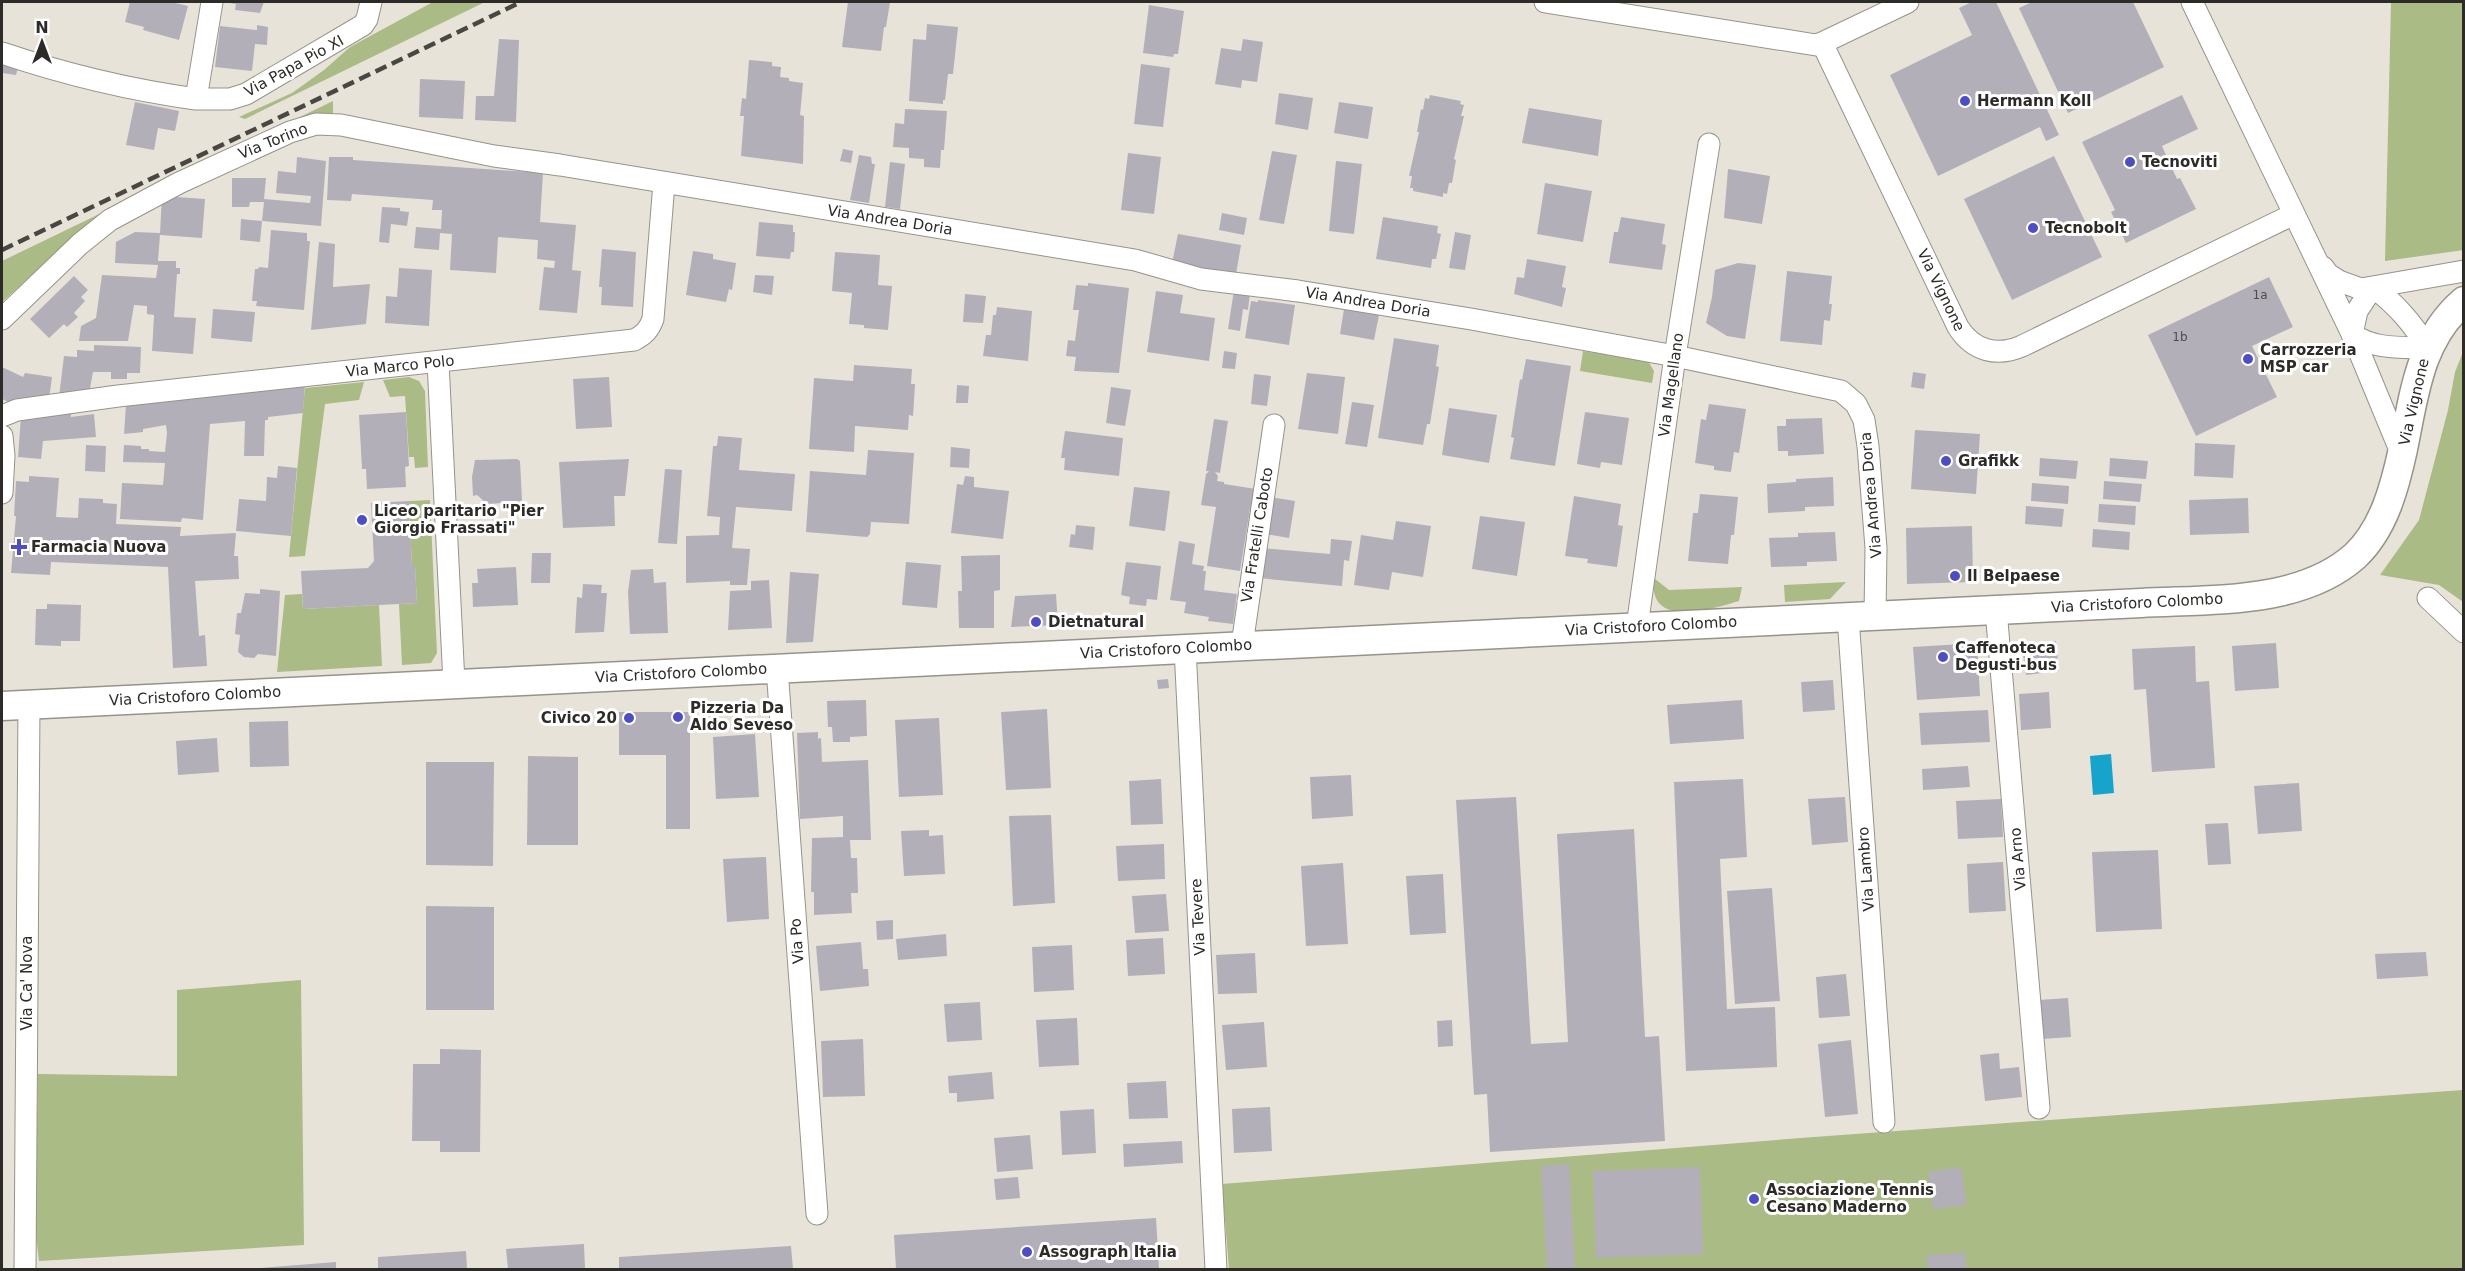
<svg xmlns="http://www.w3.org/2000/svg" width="2465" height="1271" font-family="'DejaVu Sans',sans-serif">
  <rect width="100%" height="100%" fill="#e8e3d9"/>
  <path fill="#aabb86" d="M433 2H485L245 119 239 117 292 93 324 70 350 47Z
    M2391 2H2463L2464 250 2385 261Z
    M333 101V113L317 115 69 242 2 302V261Z
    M1583 351 1648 361 1654 371 1652 383 1580 371Z
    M2463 352V602L2439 585 2380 575 2419 520 2448 410 2455 372Z
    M409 377 419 381 425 391 428 467 415 468 414 457H409L405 396 390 397 383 380Z
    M364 382 359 400 325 404 305 556 289 557 305 388Z
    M430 500 437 653 431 663 402 665 399 604 417 603 415 566H412L409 501Z
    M1654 578 1669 590 1742 587 1739 601C1712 609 1647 630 1654 578Z
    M1846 582 1830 599 1785 602 1784 585Z
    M302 594 303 609 379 605 382 666 277 672 285 595Z
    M301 980 304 1245 39 1261 35 1227 38 1074 177 1076V990Z
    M2463 1090V1269H1229L1222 1184 1814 1137Z"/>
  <path fill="#16a3cc" d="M2111 754 2114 793 2093 795 2090 756Z"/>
  <path fill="#b3afb9" d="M130 2H171L188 6 179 40 143 30 144 27 125 22Z
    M223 2H264L260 13 235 10 236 4Z
    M848 2H890L886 27H884L881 51 842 47Z
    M1972 2H1996L2059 135 2046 141 2040 127 1938 176 1890 75 1972 35 1959 8Z
    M2032 2H2133L2164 67 2068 113 2019 8Z
    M1149 5 1184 11 1178 54H1174L1173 57 1143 53Z
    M927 24 958 27 953 74H948L945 100H943V104L909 101 913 39 926 40Z
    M257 25 268 27 267 45 255 44 252 71 215 67 220 26 257 30Z
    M499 39 519 40 516 122 475 120 476 96H494Z
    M1243 39 1263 42 1257 82 1242 80 1241 88 1215 84 1221 48 1241 51Z
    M749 60 772 62V66L781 67 780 77 789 78V81L803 83 800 115 804 116 803 164 741 156 744 116H740L742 98 746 99Z
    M2 63 18 68 16 75 2 73Z
    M1141 64 1170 68 1163 127 1134 124Z
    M420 79 465 81 463 119 419 117Z
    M1279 93 1313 98 1308 130 1275 124Z
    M1430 95 1461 101 1460 104 1464 105 1461 116H1464L1454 159 1456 160 1452 183H1449L1447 194 1443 193V197L1413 191V188H1410L1412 176H1409L1419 132H1417L1421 109 1423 110 1425 98 1429 99Z
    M2182 95 2198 129 2162 146 2177 179 2180 178 2196 209 2126 243 2111 212 2115 210 2082 142Z
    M135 102 179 111 175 131 158 128 154 150 126 145Z
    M1339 102 1373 107 1368 139 1334 133Z
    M1529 108 1602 120 1598 156 1522 143Z
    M905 109 947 111 944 150H941L940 168 924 167V159L909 158V148L893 147 895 123 904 124Z
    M843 149 853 151 851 163 840 161Z
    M1272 151 1297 155 1284 224 1259 220Z
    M1128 153 1161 157 1154 214 1121 210Z
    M859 155 871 157 872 164H875L869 203 850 200Z
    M2054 156 2102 257 2012 300 1964 199Z
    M297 157 326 161 321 226 262 221 260 242 240 240 241 219 262 221 264 202H250L249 207H232V178H266L264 199 310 203 311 196 276 193 278 171 296 173Z
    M329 157H353V160L543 173 540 222 576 225 572 270 581 271 577 313 539 310 544 267 554 268 555 261 537 259 538 240 498 237 496 273 450 270 452 234 440 233 439 250 414 248 416 227 441 229 442 210H432L433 200 352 194 351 201 327 200Z
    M1336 161 1362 164 1354 234 1329 231Z
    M890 162 905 164 900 209 885 207Z
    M1728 169 1770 176 1762 224 1724 218Z
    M1545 183 1592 191 1583 242 1537 234Z
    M162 196 205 199 202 238 160 235 158 261H176V268H180V274H177L174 317 196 318 193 354 152 351 154 315 147 314V306L134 305 128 341H79L81 326 96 318 102 275 156 278 158 265 115 263 116 242 135 232 160 233Z
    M382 207 400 208V211L409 212 407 226 391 224 389 243 379 242Z
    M1222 213 1247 218 1244 235 1219 230Z
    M1383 217 1438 226 1437 233 1441 234 1436 259H1432L1431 268 1376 259Z
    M1621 217 1665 224 1662 244 1666 245 1662 270 1609 263 1614 232H1618Z
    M759 222 793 225V232H795L794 252H791L790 259 756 256Z
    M271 230 307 233V241H310L304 310 256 306 257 301H252L255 269H258L259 267 268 268Z
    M1455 232 1471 235 1465 270 1449 268Z
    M1178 234 1241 245 1235 280 1171 268Z
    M319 242 335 244 333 287 370 284 366 324 311 330Z
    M602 249 636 252 633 307 601 305 602 287H599Z
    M693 251 713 254V259L736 263 732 290 729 289 726 302 686 295Z
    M835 252 880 255 878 285 892 286 888 330 864 328V325L849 324 852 293 832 291Z
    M1527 259 1566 266 1562 287 1566 288 1562 307 1514 294 1517 277 1524 278Z
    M1738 263 1756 265 1745 339 1727 336 1706 323 1712 297 1715 270Z
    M399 268 432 270 429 326 385 323 386 296 397 297Z
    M1787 271 1832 276 1829 304H1832L1830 321 1824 320 1822 345 1780 341Z
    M755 275 774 276 772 295 753 292Z
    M74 276 88 290 81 297 85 301 74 313 78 317 67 327 64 324 49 338 30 319Z
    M2269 277 2293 327 2252 346 2277 397 2196 436 2148 335Z
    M1088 283 1129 288 1119 373 1074 371 1076 357 1066 356 1068 340 1075 341 1079 310H1073L1076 285 1088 286Z
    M1234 290 1250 293 1248 310 1243 309 1240 331 1228 329Z
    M1156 291 1183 295 1180 313 1215 318 1209 361 1147 352Z
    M965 294 986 296 983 323 963 322Z
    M1258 300 1295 305 1289 345 1245 338 1251 301 1258 302Z
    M997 307 1032 311 1028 361 983 356 986 335H991L993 315H996Z
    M213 309 255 312 252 342 211 338Z
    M1344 309 1379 315 1374 340 1340 334Z
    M1394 338 1439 345 1436 366 1439 367 1430 424H1427L1423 445 1378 438Z
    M94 345 141 347 140 373H127V379H111V372H93L89 394 59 397 64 356 77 357V350L94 351Z
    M1224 351 1237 353 1235 369 1222 368Z
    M1526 359 1571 366 1555 466 1510 459 1514 438 1511 437 1520 379 1522 380Z
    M854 365 912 369 911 384H915L913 416 909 415 908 430 855 426 854 452 809 449 814 378 853 381Z
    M2 367 23 377 25 373 52 377 49 399 11 403 2 399Z
    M1913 372 1926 374 1924 389 1911 387Z
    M1307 373 1345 377 1338 434 1298 429Z
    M1254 374 1271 376 1267 406 1251 404Z
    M609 377 612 427 576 429 573 379Z
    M305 385 303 413 268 417V420H265L264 456H244L245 421 210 424 203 520 182 518 181 522 120 519 122 483 163 485 165 463 123 462 124 445 141 446V449H149V451L165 452 167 433 166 425 143 429V432L124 434 126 405Z
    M957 385 969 386 968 403H956Z
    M1111 387 1131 390 1125 426 1106 423Z
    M1352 402 1374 405 1367 447 1345 444Z
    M1709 404 1746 409 1739 453 1734 452 1731 472 1714 470V466L1695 463 1701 419 1706 420Z
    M1449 408 1497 415 1489 463 1442 455Z
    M71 410V417L94 414 96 437 43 441 41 459 18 457 21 416Z
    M406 412 409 466 405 467 406 487 367 489 366 469H362L359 415Z
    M1585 412 1629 418 1622 465 1601 462 1600 468 1577 464Z
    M1822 418 1824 454 1788 456V451H1778L1777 426H1786V419Z
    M1214 419 1228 421 1220 473 1215 472 1218 476 1217 481 1224 482V484L1256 489 1253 510 1250 509 1240 571 1207 566 1216 507 1201 505 1206 474 1209 471H1206Z
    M1915 430 1980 434 1976 494 1911 489Z
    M1065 431 1123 438 1119 476 1064 470 1065 458H1061Z
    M718 436 742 438 739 470 795 474 792 511 736 507 732 548 750 549 747 585H730V581L686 583V536L719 535 720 517 707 516 713 446H717Z
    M2195 443 2235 445 2233 478 2194 476Z
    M86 445 106 446 105 472 85 471Z
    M951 447 970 449 969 468 950 467Z
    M868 450 914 453 909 524 871 522 870 534 867 537 806 532 810 471 866 475Z
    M2040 458 2078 461 2076 479 2039 476Z
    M2110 458 2148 461 2146 479 2109 476Z
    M517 459 520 461 522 500 520 502 487 504 477 495 473 496 472 477 475 460Z
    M629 459 625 496H614L615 526 563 528 559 462Z
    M278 466 297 468 291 536 236 531 239 499 266 501 267 477 277 478Z
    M665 469 682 470 677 544 658 543Z
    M29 476 59 478 56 517 78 518 79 498 103 499V503L117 504 116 524 181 527 180 536 236 533 234 556H238L239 579 195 581 199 636 205 635 207 666 173 668 168 567 51 562 50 575 11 573 16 516H14L16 481 29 482Z
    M965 476 974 477V487L1009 491 1003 539 951 533 957 484 963 485Z
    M1833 477 1834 506 1805 507V511L1768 513 1767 484 1796 482V479Z
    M2104 481 2142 484 2140 502 2103 499Z
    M2032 483 2069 486 2068 504 2031 501Z
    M1134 487 1170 491 1165 531 1129 526Z
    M1700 494 1738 497 1734 535H1731L1728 564 1688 561 1693 513H1698Z
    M1574 496 1621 504 1618 525 1623 526 1617 567 1587 563 1588 559 1565 556Z
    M1270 497 1295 501 1289 538 1265 534Z
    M2248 498 2249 533 2190 535 2189 500Z
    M409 501 412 566H415L417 603 303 609 301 571 368 568 374 561 371 503Z
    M2099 504 2136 506 2135 525 2098 522Z
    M2026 506 2064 509 2062 527 2025 524Z
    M1480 516 1525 522 1517 576 1472 569Z
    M1396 521 1431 526 1423 577 1392 572 1389 590 1354 585 1361 535 1393 540Z
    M1076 525 1095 527 1093 550 1069 547 1071 534 1075 535Z
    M1972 526 1973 582 1907 584 1906 528Z
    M2093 529 2130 532 2129 550 2092 547Z
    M1835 532 1837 561 1807 562V566L1771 567 1769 538 1798 537V533Z
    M1331 539 1352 541 1349 561 1344 560 1342 586 1258 578 1262 548 1330 554Z
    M1179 541 1195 544 1192 564 1204 566 1203 571H1206L1204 590 1237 594 1233 624 1208 621 1209 617 1184 613 1186 602 1170 600Z
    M532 553H551L550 583H531Z
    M1000 555V590L994 591V628H959L958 591H962L961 556Z
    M906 562 941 565 937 608 902 605Z
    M1126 562 1161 566 1157 600 1147 599 1146 606 1129 604 1130 597 1121 595Z
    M516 567 518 605 473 607 472 583H478L477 569Z
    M653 569 654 583 666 582 668 633 630 634 628 592 631 570Z
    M790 572 819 574 813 642 786 643Z
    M769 580 772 628 728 630 730 591 751 590V581Z
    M583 584 602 585 601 593H607L604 632 575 633 577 597 582 598Z
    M260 589 280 591 276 656 258 654 254 658 244 657 238 652 240 635 235 634 237 613H241L245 593 260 594Z
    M1056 594 1058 625 1011 627 1015 596Z
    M47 604 81 605 80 641H61V646L35 645 36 609H47Z
    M2056 641 2059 671 2026 675 2022 645Z
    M1977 643 1980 696 1917 700 1913 647Z
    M2276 643 2279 688 2235 691 2232 646Z
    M2195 646 2196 682 2209 681 2215 768 2152 772 2146 689 2134 690 2132 649Z
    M1168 679 1169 688 1158 689 1157 680Z
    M1833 680 1835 710 1803 712 1801 682Z
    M2049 692 2051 728 2021 730 2019 694Z
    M866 700 867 736 850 737V742H833L832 727H828L827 701Z
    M1742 700 1744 739 1670 744 1667 705Z
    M1047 709 1051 788 1006 790 1001 712Z
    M1988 710 1990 742 1921 745 1919 713Z
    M619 712H690V829H666V755H619Z
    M939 718 943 795 899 797 895 720Z
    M288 721 289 766 250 767 249 722Z
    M818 732V739L821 738 822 762 868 760 871 840H850L851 858H857L858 893H851L852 913 814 915V892H811L812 838 843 837V816L800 819 797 733Z
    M755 734 759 797 716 799 713 737Z
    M217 738 219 772 178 775 176 741Z
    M528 756 578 757V845H527Z
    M426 762H494L493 866 426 865Z
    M1968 766 1970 787 1923 790 1922 769Z
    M1351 775 1353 816 1312 819 1310 777Z
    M1161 779 1163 824 1131 825 1129 781Z
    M1743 779 1747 857 1720 859 1727 1009 1775 1007 1777 1067 1686 1071 1674 782Z
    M2299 783 2302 831 2258 834 2254 786Z
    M1516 797 1531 1044 1568 1042 1557 834 1634 829 1645 1037 1659 1036 1665 1141 1490 1152 1487 1094 1474 1095 1456 800Z
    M1845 797 1848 842 1812 845 1808 799Z
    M2001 799 2003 837 1958 839 1956 801Z
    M1051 815 1055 903 1013 906 1009 816Z
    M2228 823 2231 864 2208 865 2205 824Z
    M929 830V836L943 835 945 874 904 876 901 831Z
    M1164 844 1165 879 1118 881 1116 846Z
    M2158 850 2162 929 2096 932 2092 852Z
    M766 857 769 919 727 922 723 859Z
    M2003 862 2006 911 1969 913 1967 864Z
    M1343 863 1348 944 1306 946 1301 866Z
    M1443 874 1446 933 1410 935 1406 876Z
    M1772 888 1780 1001 1735 1004 1727 891Z
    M1166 894 1169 931 1135 933 1132 896Z
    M426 906 494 907V1010H426Z
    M893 920V939L877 940 876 921Z
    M946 934 947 956 898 960 896 939Z
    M1163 938 1165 974 1128 976 1126 940Z
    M861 942 863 969H868L869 986 820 991 816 946Z
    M1072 945 1074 990 1034 992 1032 947Z
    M2426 952 2428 976 2377 979 2375 954Z
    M1255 953 1257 993 1218 994 1216 955Z
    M1846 974 1850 1016 1819 1018 1816 977Z
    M2068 998 2071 1037 2042 1039 2039 1000Z
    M980 1002 982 1040 947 1042 944 1004Z
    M1077 1018 1079 1065 1039 1067 1036 1020Z
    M1452 1020 1453 1046 1438 1047 1437 1021Z
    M1264 1022 1267 1067 1226 1070 1222 1025Z
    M863 1039 865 1096 823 1097 821 1041Z
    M1851 1040 1858 1114 1825 1117 1818 1044Z
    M440 1049 481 1050 480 1152H440V1141H412L413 1064H440Z
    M1999 1053 2000 1069 2019 1067 2022 1097 1985 1101 1980 1055Z
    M992 1072 994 1099 957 1102V1093H949L948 1076Z
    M1166 1081 1168 1118 1129 1119 1127 1083Z
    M1270 1107 1272 1151 1234 1153 1232 1109Z
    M1094 1109 1096 1153 1062 1155 1060 1111Z
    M1030 1135 1033 1169 997 1172 994 1138Z
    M1182 1141 1183 1163 1124 1167 1123 1144Z
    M1569 1164 1575 1268 1547 1269 1541 1166Z
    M1700 1167 1703 1254 1596 1258 1593 1171Z
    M1961 1167 1966 1205 1933 1209 1928 1172Z
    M1018 1177 1020 1198 996 1200 994 1179Z
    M1156 1218 1159 1269H896L894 1235Z
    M584 1244 585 1269H508L506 1249Z
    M791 1246 793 1269H619V1257Z
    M466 1251 467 1269H378V1257Z
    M1965 1253 1966 1269H1928L1927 1255Z
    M336 1262V1269H260V1268Z"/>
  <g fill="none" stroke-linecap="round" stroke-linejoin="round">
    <g stroke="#979389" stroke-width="23">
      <path id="street" d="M1545 2 1816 45 1822 43 1958 327C1973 351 1997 357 2022 346L2294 214
        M2192 2 2352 334 2402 455
        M1822 43 1908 2
        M2 53C64 74 131 90 196 99L212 2
        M196 99H230L246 94 363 25 367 19 371 2
        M2323 267 2328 274 2339 281 2361 289 2464 271
        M2373 287C2397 305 2412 323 2428 348 2401 347 2375 350 2352 334L2357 311Z
        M2 319 80 244 110 220 179 183 290 132 316 124 341 125 494 156 560 165 1135 260 1201 279 1298 291 1471 319 1675 356 1841 391 1856 404 1864 420 1868 446 1876 548 1875 615
        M438 362 454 683
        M2 416 17 410 118 396 634 340C644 335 649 330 653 319L664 183
        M2 436 4 456 2 493
        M2428 598 2464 632
        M1996 610 2039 1108
        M1848 617 1884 1122
        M1637 627 1675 356 1709 144
        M1242 645 1274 425
        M1185 648 1216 1270
        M777 668 817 1214
        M25 1270 29 704"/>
    </g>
    <g stroke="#979389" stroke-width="31">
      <path id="secondary" d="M2 706 1996 610C2044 608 2093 605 2141 603 2210 599 2300 605 2355 556 2384 529 2395 486 2403 449 2414 396 2419 339 2464 301"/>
    </g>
    <use href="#street" stroke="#fff" stroke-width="21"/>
    <use href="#secondary" stroke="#fff" stroke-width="28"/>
    <path stroke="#494742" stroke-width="4.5" stroke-dasharray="12 6" stroke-linecap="butt" d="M2 250 521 2"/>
  </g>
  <g fill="#4d4ec4" stroke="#fff" stroke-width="2">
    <circle cx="1965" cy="101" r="6"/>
    <circle cx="2130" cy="162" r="6"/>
    <circle cx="2033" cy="228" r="6"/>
    <circle cx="2248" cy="359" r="6"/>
    <circle cx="1946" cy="461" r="6"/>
    <circle cx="362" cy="520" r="6"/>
    <path d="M16 538h6v6h6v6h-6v6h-6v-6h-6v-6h6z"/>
    <circle cx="1955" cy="576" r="6"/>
    <circle cx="1036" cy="622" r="6"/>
    <circle cx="1943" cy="657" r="6"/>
    <circle cx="678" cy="717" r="6"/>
    <circle cx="629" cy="718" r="6"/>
    <circle cx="1754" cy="1199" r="6"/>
    <circle cx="1027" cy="1252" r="6"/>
  </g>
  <g text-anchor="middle" stroke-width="6" stroke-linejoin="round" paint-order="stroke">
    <g font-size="12" fill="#4e4c4c">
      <text x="2260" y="299">1a</text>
      <text x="2180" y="341">1b</text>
    </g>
    <g font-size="15" fill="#2d2b27" stroke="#fff">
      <text transform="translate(294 66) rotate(-29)" y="5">Via Papa Pio XI</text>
      <text transform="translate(273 141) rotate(-22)" y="5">Via Torino</text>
      <text transform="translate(890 220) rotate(9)" y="5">Via Andrea Doria</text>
      <text transform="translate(1941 290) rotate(64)" y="5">Via Vignone</text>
      <text transform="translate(1368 302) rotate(9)" y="5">Via Andrea Doria</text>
      <text transform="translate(400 366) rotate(-6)" y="5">Via Marco Polo</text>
      <text transform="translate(1671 385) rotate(-82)" y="5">Via Magellano</text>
      <text transform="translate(2414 402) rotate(-77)" y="5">Via Vignone</text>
      <text transform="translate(1871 495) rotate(-95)" y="5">Via Andrea Doria</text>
      <text transform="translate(1257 535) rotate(-81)" y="5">Via Fratelli Caboto</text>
      <text transform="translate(2137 603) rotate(-3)" y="5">Via Cristoforo Colombo</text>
      <text transform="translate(1651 626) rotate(-3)" y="5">Via Cristoforo Colombo</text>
      <text transform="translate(1166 649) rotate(-3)" y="5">Via Cristoforo Colombo</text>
      <text transform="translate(681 673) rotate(-3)" y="5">Via Cristoforo Colombo</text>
      <text transform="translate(195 696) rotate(-3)" y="5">Via Cristoforo Colombo</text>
      <text transform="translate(2018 859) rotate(-95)" y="5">Via Arno</text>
      <text transform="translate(1866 869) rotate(-94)" y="5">Via Lambro</text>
      <text transform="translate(1198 917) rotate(-93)" y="5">Via Tevere</text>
      <text transform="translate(797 941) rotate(-94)" y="5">Via Po</text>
      <text transform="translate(27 983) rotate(-90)" y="5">Via Ca' Nova</text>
    </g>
    <g font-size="15" font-weight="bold" fill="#2d2b27" stroke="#fff" text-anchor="start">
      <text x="1977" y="106">Hermann Koll</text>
      <text x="2142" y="167">Tecnoviti</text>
      <text x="2045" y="233">Tecnobolt</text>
      <text x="2260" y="355">Carrozzeria<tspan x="2260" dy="17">MSP car</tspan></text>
      <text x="1958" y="466">Grafikk</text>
      <text x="374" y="516">Liceo paritario "Pier<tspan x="374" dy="17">Giorgio Frassati"</tspan></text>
      <text x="31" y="552">Farmacia Nuova</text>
      <text x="1967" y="581">Il Belpaese</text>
      <text x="1048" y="627">Dietnatural</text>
      <text x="1955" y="653">Caffenoteca<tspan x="1955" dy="17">Degusti-bus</tspan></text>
      <text x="690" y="713">Pizzeria Da<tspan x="690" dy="17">Aldo Seveso</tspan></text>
      <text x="617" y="723" text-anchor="end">Civico 20</text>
      <text x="1766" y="1195">Associazione Tennis<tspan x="1766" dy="17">Cesano Maderno</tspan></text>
      <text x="1039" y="1257">Assograph Italia</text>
    </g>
  </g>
  <rect width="2465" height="1271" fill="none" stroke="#2d2b27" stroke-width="6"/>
  <g transform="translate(42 42)" stroke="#ffffff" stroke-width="4.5" paint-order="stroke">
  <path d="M0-4.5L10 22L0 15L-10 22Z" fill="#2d2b27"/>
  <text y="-9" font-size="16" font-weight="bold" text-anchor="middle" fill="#2d2b27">N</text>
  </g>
</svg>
